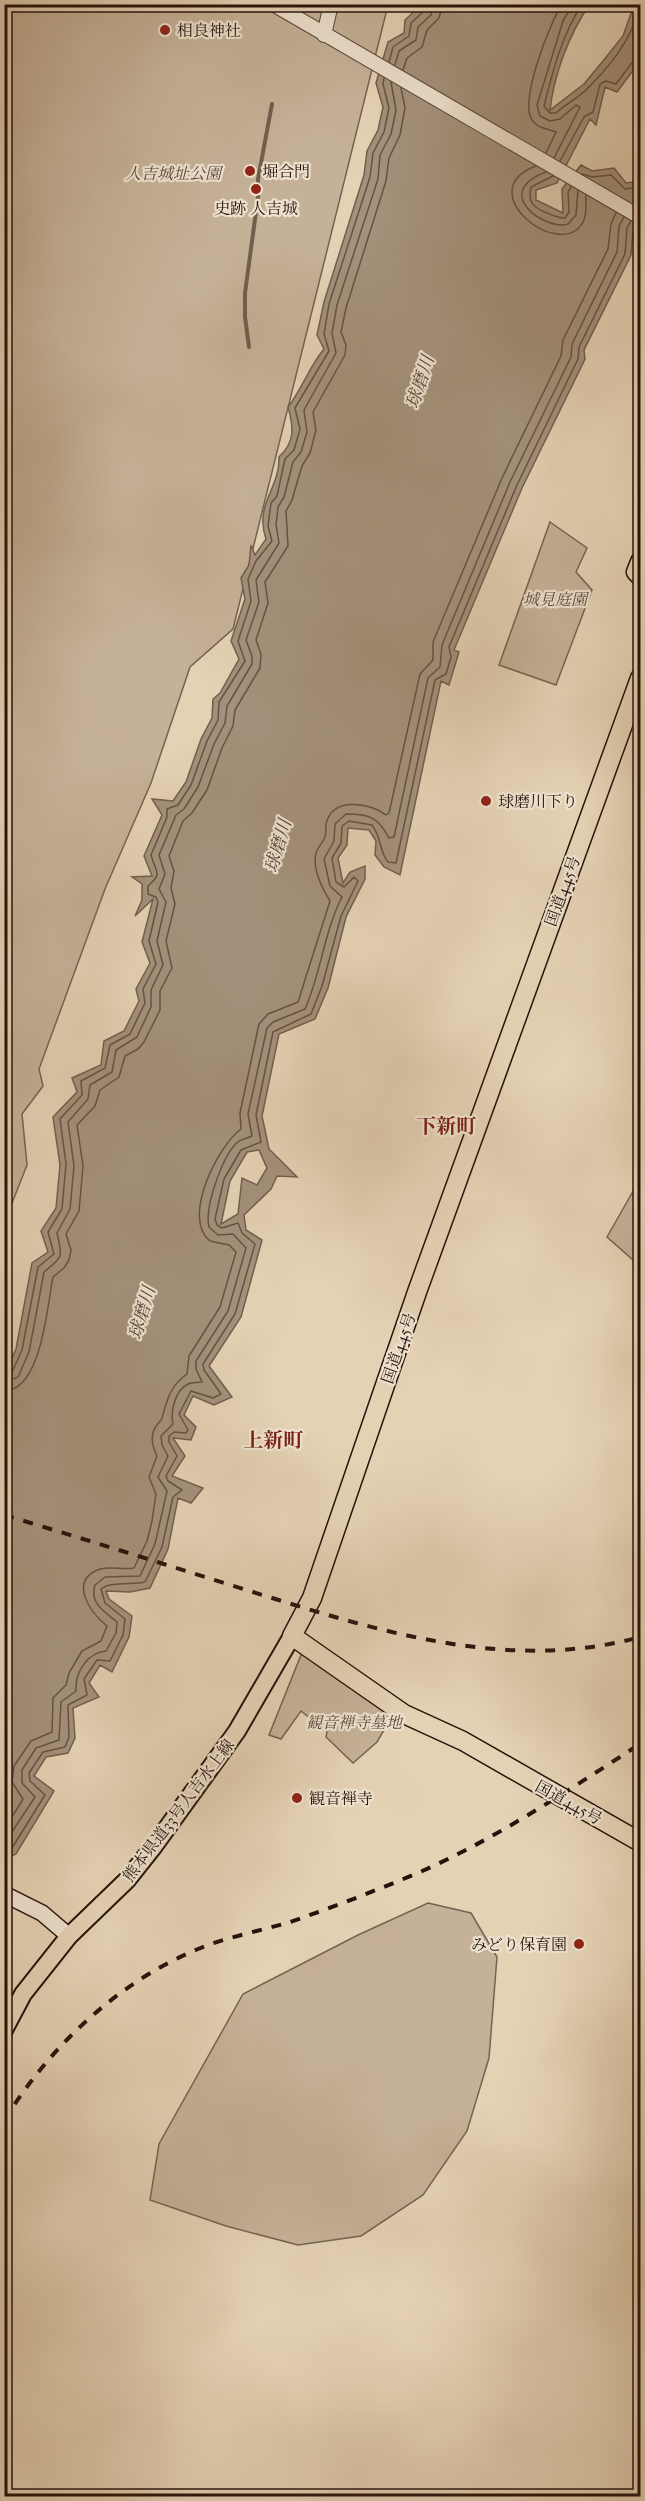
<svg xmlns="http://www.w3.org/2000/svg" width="645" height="2501" font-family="'IM FELL French Canon','Noto Serif JP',serif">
  <rect width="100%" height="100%" fill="#e5d2b5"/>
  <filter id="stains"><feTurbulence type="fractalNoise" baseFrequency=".00333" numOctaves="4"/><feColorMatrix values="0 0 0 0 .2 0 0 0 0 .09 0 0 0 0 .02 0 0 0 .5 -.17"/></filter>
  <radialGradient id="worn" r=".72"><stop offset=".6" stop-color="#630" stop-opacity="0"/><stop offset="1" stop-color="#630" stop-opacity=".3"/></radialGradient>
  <path fill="#c5b198" stroke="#766252" stroke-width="1.5" d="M5 5H388L233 629 190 667 151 783 105 889 39 1069 43 1086 22 1114 27 1165 5 1221Z
    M550 522 587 548 576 572 592 590 556 685 499 665Z
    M640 1179V1266L607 1237Z
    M303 1650 394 1713 377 1742 353 1763 326 1737 327 1732 301 1711 281 1739 269 1735Z
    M428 1903 471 1913 497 1957 489 2058 467 2131 423 2195 361 2236 298 2245 226 2226 150 2200 159 2144 243 1994 358 1935Z"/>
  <path fill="#a4917b" stroke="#725e4e" stroke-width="1.5" fill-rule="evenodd" d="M421 5H589C569 35 554 74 550 110L584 84 603 61 623 36 634 5H640V61L617 92 605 87 596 125 590 119 557 183 536 190V200L563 213 562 189 581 165 592 171 614 168 626 183 640 181V217L633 229 631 255 584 350 585 359 522 488 454 650 459 652 449 685 441 681 400 875 384 867 375 855 376 841 369 830 348 828 347 845 338 858 343 883 350 872 365 866V879L346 917 328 988 315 1019 279 1034 262 1116 269 1149 297 1177 277 1176 271 1189 244 1215 246 1230 262 1240 241 1317 209 1366 232 1397 214 1405 193 1396 184 1415 196 1427 191 1440 173 1438 185 1456 172 1476 203 1488 191 1503 178 1498 168 1549 150 1588 130 1592 106 1591 109 1599 132 1616 129 1637 112 1672 100 1665 89 1683 99 1697 73 1708 75 1738 68 1753 46 1757 34 1776 54 1791 16 1854 5 1859V1374L16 1349 32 1263 48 1252 41 1231 56 1208 60 1165 53 1117 77 1092 72 1078 101 1065 104 1041 124 1031 139 1001 136 989 150 963 142 942 153 899 135 916 142 900V884L132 877 152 876 144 856 162 815 152 799 173 801 186 782 201 739 212 718 213 699 220 693 239 659 231 641 245 599 241 578 249 565 251 545 255 555 266 539C254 504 280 489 279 457 295 442 294 428 288 407 302 389 309 367 324 349L317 335 324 302 364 175 367 151 378 130 383 107 376 83 388 42 404 33 405 20ZM259 1150 267 1168 257 1185 242 1178 238 1214 221 1224 230 1181 247 1152Z"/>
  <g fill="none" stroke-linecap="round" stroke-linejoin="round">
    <path stroke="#655243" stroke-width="1.5" d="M582 4C562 35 553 70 544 106L550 113H556C566 104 580 97 589 87 611 65 635 35 639 4
      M389 62 393 47 409 36 411 23 424 11 426 4
      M395 65 399 51 416 40 418 27 431 15 434 4
      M403 70 407 58 422 47 427 30 439 18 443 4
      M546 153 556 132C547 128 538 129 532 120 519 101 550 23 562 4
      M554 158 580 107 576 105 560 119 550 121 540 116 537 105 563 21 573 4
      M560 161 584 117 593 112 600 84 606 81 616 84 634 60 640 58
      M536 166C469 191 561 263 583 222 588 213 585 204 586 195
      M546 172C490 193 546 231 568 224L576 215 578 190
      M582 174 592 177 611 175 625 189 640 187
      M553 176 531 187C530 192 529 199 532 203 536 210 557 218 565 218L569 212 568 192 571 187
      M4 1375 12 1372 22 1350 38 1267 54 1254 48 1232 62 1209 66 1164 60 1119 82 1095 81 1081 105 1068 110 1045 130 1034 145 1003 143 989 156 964 149 941 158 902 156 897 148 894V886C163 873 156 873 151 855L167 817V809L178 805 191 785 207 741 218 720 219 702 245 661 238 641 251 601 248 579 256 561 272 541 268 526 271 503 277 496 285 459 294 450 300 429 295 408 329 351 324 334 329 304 370 177 373 153 384 132 389 108 383 84 384 78
      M4 1382 18 1377 29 1352 44 1272C63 1256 63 1258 57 1233L70 1209 74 1166 68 1122 88 1099 90 1085 112 1072 116 1050 137 1037 151 1007V990L163 965 157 941 166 902 159 889 165 874 159 855 176 815 184 809 198 787 214 744 225 723 227 706 252 664V656L246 640 259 602 256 580 279 543 276 525 278 507 284 497 293 462 301 452 307 432 304 410 336 353 332 333 337 305 378 179 380 155 391 134 396 110 391 82
      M4 1391C42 1390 47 1306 53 1277L64 1268 69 1260 71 1250 66 1234 79 1211 83 1166 77 1125 95 1106 100 1090 119 1077 125 1056 138 1049 144 1042 160 1010V991L172 968 166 941 175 904 171 888 174 871 169 856 183 821 192 813 207 790 222 748 233 726 235 710 260 668 261 654 256 640 268 603 265 582 288 546 286 511 292 500 302 466 310 453 316 430 313 412 345 355 346 345 341 332 346 308 386 181 389 158 400 135 405 108 401 88
      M4 1830 23 1799 12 1782 14 1766 31 1741 52 1732 53 1698 66 1685 69 1673 82 1651 101 1641 107 1626C91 1613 67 1581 100 1569 111 1566 123 1570 134 1568L147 1541 152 1521 156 1494 149 1477 157 1456C152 1446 149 1435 157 1425 159 1422 161 1421 162 1418 167 1399 171 1385 187 1374L189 1356 220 1307 236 1252 229 1245 210 1241C181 1218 218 1146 241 1129L240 1113 259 1024 268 1014 298 1002 330 901C322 888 312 869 316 853 318 847 323 842 325 837 327 830 324 825 328 818 338 797 371 804 386 815L389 813 420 674 433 660V642L502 478 561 356 563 340 608 249 611 224 616 213
      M4 1844 35 1797 22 1783V1770L36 1748 59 1740 61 1702 76 1691C75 1672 87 1653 106 1651L116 1633 117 1622C105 1612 89 1603 95 1585L105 1577 140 1576 155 1544 167 1491 158 1477 168 1456 162 1445 161 1436 173 1424C170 1412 175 1390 188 1384 192 1382 197 1383 202 1382L196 1369V1361L228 1311 246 1248 233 1234 218 1235 209 1227C204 1208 223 1153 239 1141 243 1139 248 1138 252 1136L248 1114 267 1028 273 1022 305 1009C321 973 324 932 342 897L330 886 324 859 334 841 335 824 346 814C369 814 378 817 389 838L394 837 428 678 440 667 442 645 510 482 571 357 572 344 617 252 619 226 624 217
      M4 1853 12 1848 45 1795 30 1781 29 1773 43 1752 65 1747 69 1737 68 1705 87 1695 84 1679 97 1660 110 1661 123 1635 125 1619 105 1603 101 1589C110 1581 133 1585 145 1582L162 1547 173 1497 182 1490 168 1481 166 1476 177 1456 169 1442V1436L174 1432 186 1433 188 1430 179 1414 191 1391 213 1398 221 1394 204 1370 203 1364 235 1314 255 1244 242 1233 238 1223 222 1228 217 1225 215 1219 224 1179 241 1150 261 1142 256 1115 273 1032 311 1014 322 986 341 916 358 881 354 877 344 887 336 882 332 858 341 843 342 826 349 821 372 825C382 838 379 851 388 862L396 863 435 680 446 674 451 657 449 647 517 485 578 359 579 347 625 254 627 228 631 221"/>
    <path stroke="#725e4e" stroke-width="4" d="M249 347 245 317V293L258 197V179L272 104"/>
    <g stroke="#564236" stroke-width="16">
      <path id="tertiary" d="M273 4 640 217
        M324 35 331 4"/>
    </g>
    <g stroke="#26120b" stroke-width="18">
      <path id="secondary" d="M4 1894 42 1913 69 1936"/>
    </g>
    <g stroke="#26120b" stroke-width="20">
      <path id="primary" d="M4 2030 23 1994 69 1936 127 1880 154 1846 237 1731 292 1636"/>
    </g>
    <g stroke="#26120b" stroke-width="21">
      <path id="trunk" d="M640 562 636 572 640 576
        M640 678 417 1292 312 1598 292 1636 404 1714 463 1741 640 1842"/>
    </g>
    <use href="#tertiary" stroke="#eee2cf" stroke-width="14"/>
    <use href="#secondary" stroke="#eee2cf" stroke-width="15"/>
    <use href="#primary" stroke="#e5d2b5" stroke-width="16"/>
    <use href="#trunk" stroke="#e5d2b5" stroke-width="18"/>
    <path stroke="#26120b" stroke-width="4" stroke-dasharray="10 10" stroke-linecap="butt" d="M4 1515C88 1540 170 1566 253 1592 377 1631 510 1673 640 1637
      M4 2121C49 2047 118 1982 198 1949 227 1937 260 1931 290 1922 331 1908 372 1892 413 1875 493 1841 567 1791 640 1744"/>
  </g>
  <g fill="#8f2418" stroke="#eee2cf" stroke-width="2">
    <circle cx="165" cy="30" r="6"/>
    <circle cx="250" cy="171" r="6"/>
    <circle cx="256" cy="189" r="6"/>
    <circle cx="486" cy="801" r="6"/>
    <circle cx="297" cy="1798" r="6"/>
    <circle cx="579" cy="1944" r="6"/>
  </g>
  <g text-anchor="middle" stroke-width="4.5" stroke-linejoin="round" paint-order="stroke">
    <g font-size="16" fill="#26120b" stroke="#eee2cf" text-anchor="start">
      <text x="177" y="36">相良神社</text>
      <text x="262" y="177">堀合門</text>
      <text x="256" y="214" text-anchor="middle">史跡 人吉城</text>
      <text x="498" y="807">球磨川下り</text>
      <text x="309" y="1804">観音禅寺</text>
      <text x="567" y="1950" text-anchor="end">みどり保育園</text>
    </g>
    <g font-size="16" font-style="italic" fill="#5e4a3c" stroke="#eee2cf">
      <text x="173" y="179">人吉城址公園</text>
      <text x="555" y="605">城見庭園</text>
      <text x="354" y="1728">観音禅寺墓地</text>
    </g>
    <g font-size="16" fill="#26120b" stroke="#eee2cf">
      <text transform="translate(562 891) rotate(-70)" y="6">国道445号</text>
      <text transform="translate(398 1348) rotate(-71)" y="6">国道445号</text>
      <text transform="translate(569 1802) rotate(29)" y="6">国道445号</text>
      <text transform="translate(178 1810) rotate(-53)" y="6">熊本県道33号人吉水上線</text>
    </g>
    <g font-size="18" font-style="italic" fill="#584538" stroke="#eee2cf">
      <text transform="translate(420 382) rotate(-72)" y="6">球磨川</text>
      <text transform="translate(278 846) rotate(-74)" y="6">球磨川</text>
      <text transform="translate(142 1313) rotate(-74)" y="6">球磨川</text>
    </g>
    <g font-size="20" font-weight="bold" fill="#7a1f14" stroke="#eee2cf">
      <text x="446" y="1133">下新町</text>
      <text x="273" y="1447">上新町</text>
    </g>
  </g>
  <rect width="645" height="2501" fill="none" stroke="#e5d2b5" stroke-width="24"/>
  <rect x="6" y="6" width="633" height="2489" fill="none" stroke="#26120b" stroke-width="3"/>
  <rect x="12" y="12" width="621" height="2477" fill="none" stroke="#26120b" stroke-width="1.5"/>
  <rect width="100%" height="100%" filter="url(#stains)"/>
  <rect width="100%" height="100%" fill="url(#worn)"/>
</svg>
